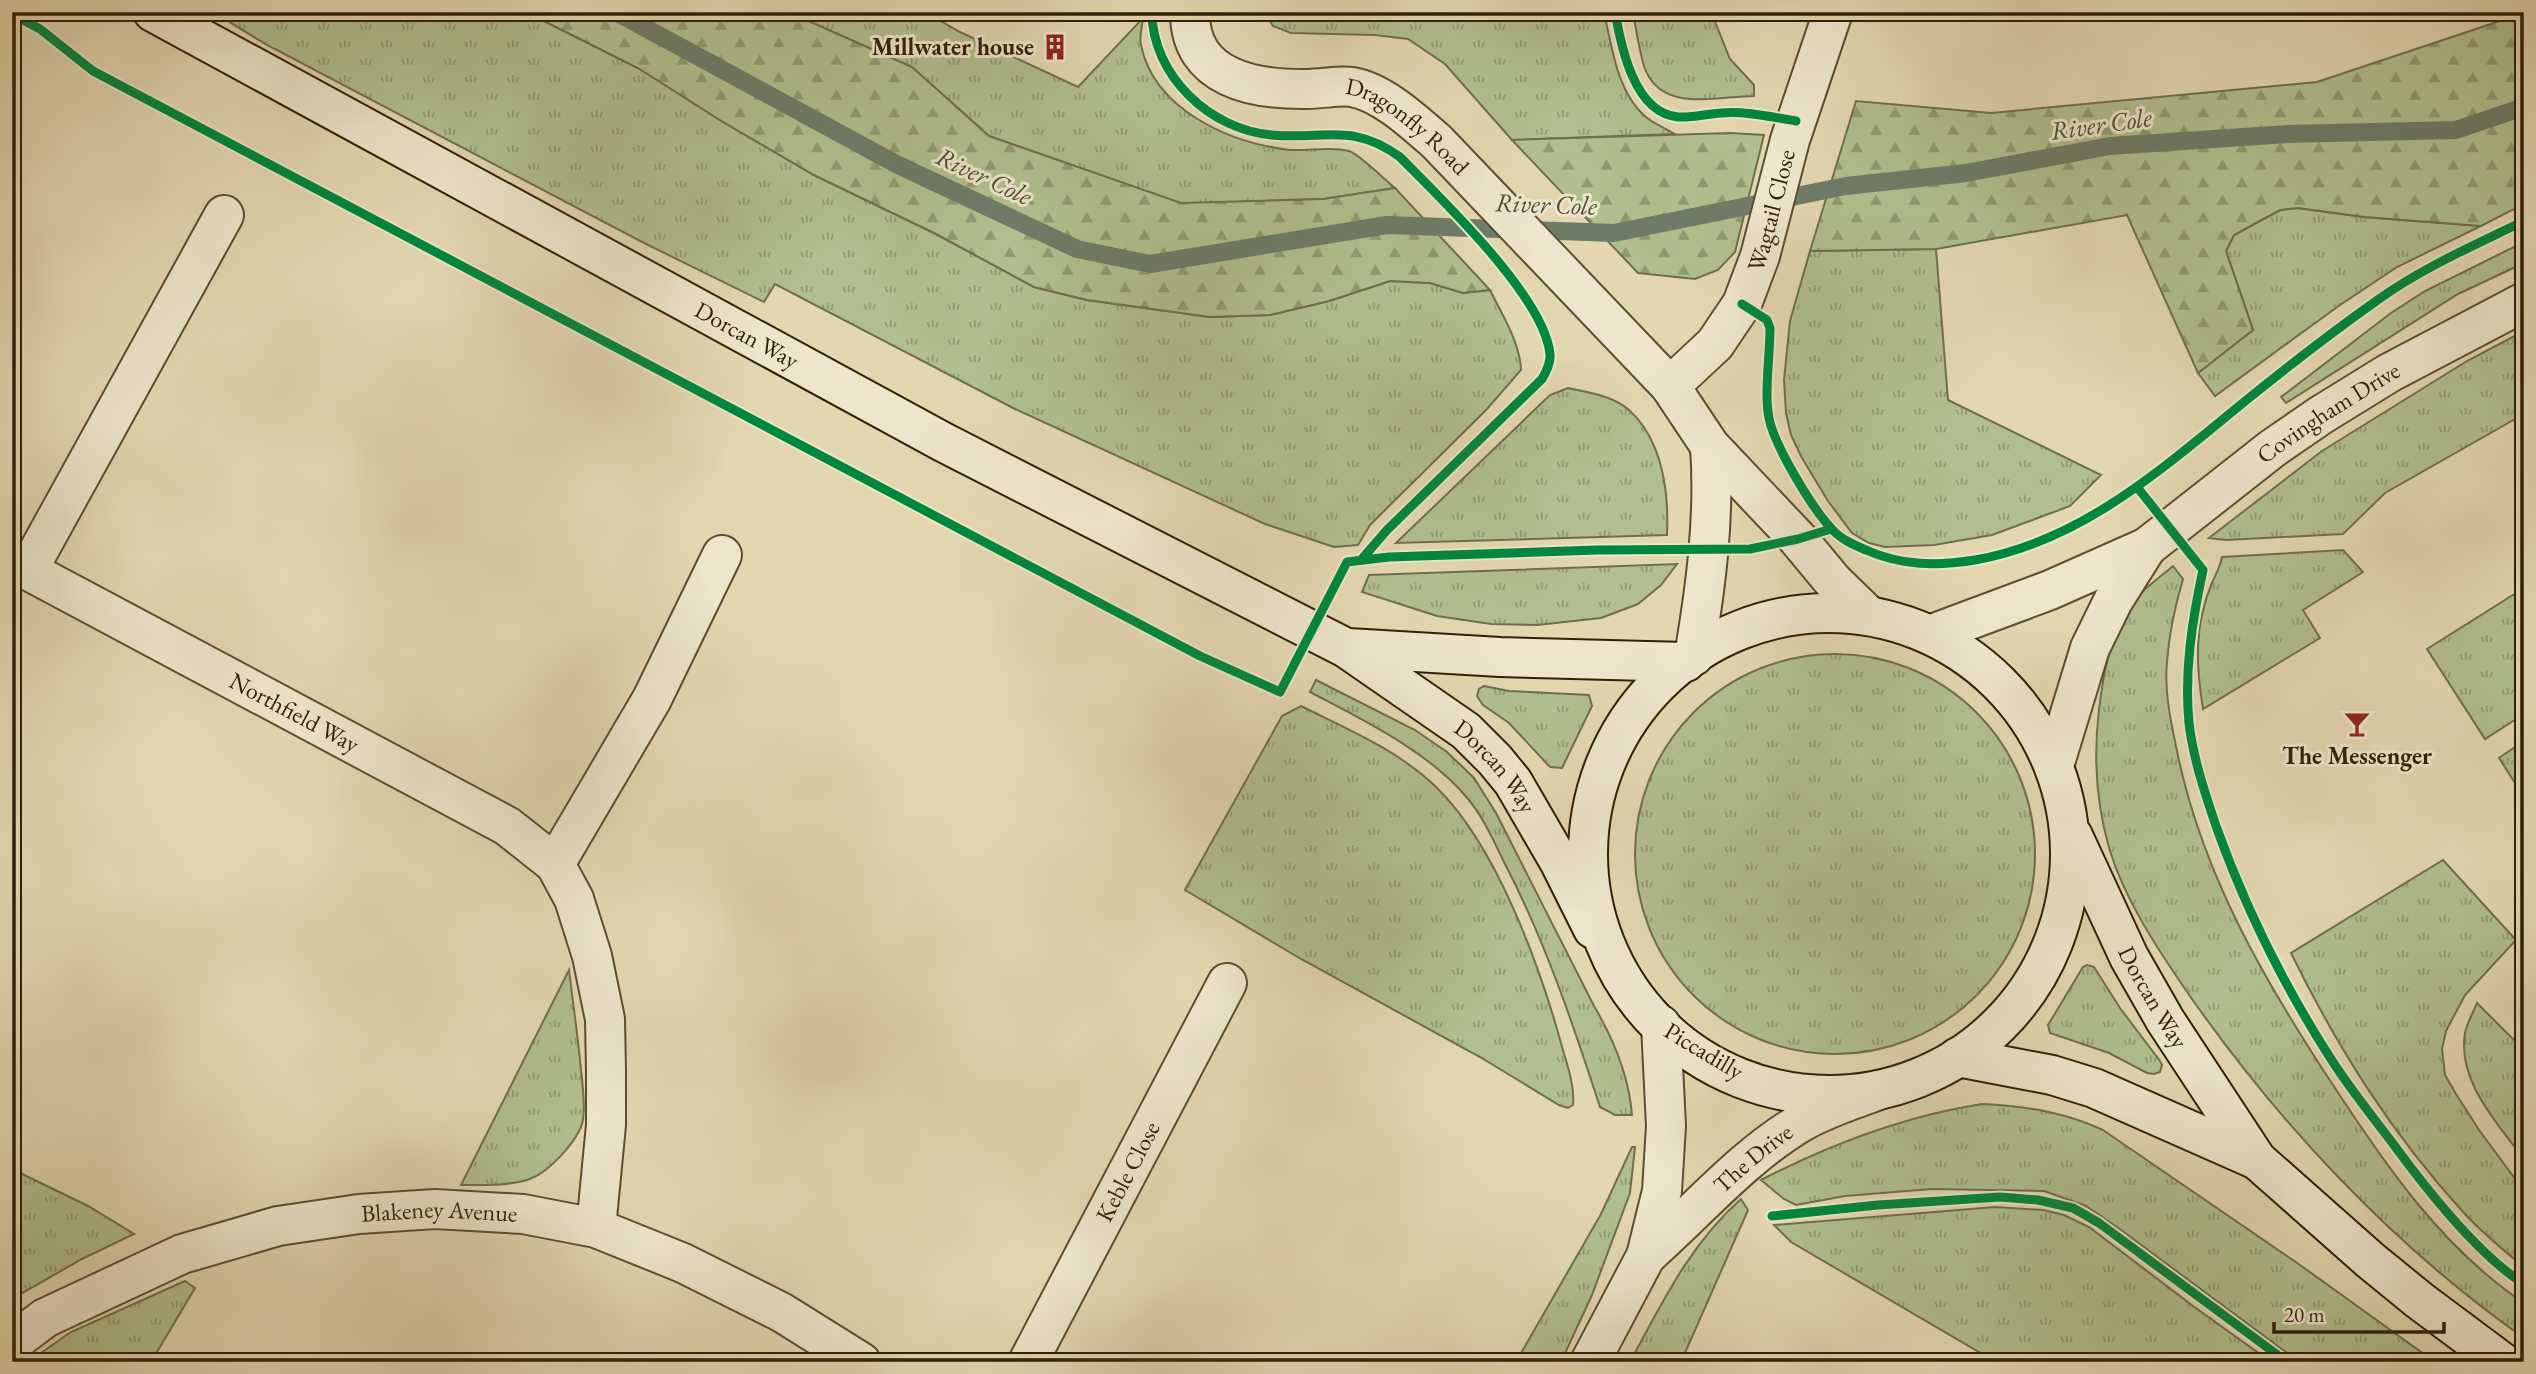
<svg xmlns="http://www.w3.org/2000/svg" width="2536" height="1374" font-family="'EB Garamond',serif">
  <defs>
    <pattern id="grass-tufts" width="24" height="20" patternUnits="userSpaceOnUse" patternTransform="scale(1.75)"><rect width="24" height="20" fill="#b0bf8d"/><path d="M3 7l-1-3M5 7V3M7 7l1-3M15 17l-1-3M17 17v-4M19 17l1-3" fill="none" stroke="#909b71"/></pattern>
    <pattern id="forest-firs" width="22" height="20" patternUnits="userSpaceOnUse" patternTransform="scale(1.75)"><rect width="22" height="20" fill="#b0bf8d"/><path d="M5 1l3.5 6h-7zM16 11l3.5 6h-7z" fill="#909b71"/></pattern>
  </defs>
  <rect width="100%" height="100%" fill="#e3d7b0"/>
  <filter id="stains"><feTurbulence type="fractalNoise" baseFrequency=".00286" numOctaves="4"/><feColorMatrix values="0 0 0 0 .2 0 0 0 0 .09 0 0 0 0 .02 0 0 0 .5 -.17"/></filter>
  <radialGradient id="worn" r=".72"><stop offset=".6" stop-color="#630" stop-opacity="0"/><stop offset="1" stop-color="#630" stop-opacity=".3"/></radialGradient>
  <path fill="url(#grass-tufts)" stroke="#706f4b" stroke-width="2" d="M213 12H526L638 68 723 122 814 175 936 234 1034 287 1087 300 1210 317 1270 315 1329 301 1390 281 1430 283 1463 293 1490 290C1502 315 1520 342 1521 370L1487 409 1370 525 1358 545 1334 547 1265 524 1015 409 775 284 764 302 646 244 267 45Z
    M781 12H925L960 32 1078 87 1143 18C1142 27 1139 37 1141 45 1154 110 1230 143 1290 150 1308 151 1333 146 1349 151 1358 153 1386 181 1395 188L1323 199 1181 204 989 136 912 67 804 19Z
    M1264 12H1604C1612 48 1617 93 1647 118 1655 124 1666 129 1675 134L1512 140 1445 64 1408 39 1375 35 1291 33 1273 26Z
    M1633 12H1711L1730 59 1754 85V96C1716 96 1660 114 1644 66 1639 49 1636 30 1633 12Z
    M2298 208 2364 217 2481 226 2397 267 2340 305 2215 396 2198 373 2253 330 2226 251 2234 235 2280 210Z
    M2524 242V263L2458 294 2286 403 2281 397 2391 313 2425 291Z
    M1936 249 1948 400 2101 475 2070 506 1992 535 1934 545 1885 547 1869 543 1852 533 1828 501 1802 458 1791 435 1786 413 1784 380 1790 321 1810 251Z
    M2524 331V414L2385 493 2343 534 2226 540 2209 538 2322 451 2467 361Z
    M1568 388C1588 392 1613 396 1629 410 1663 441 1669 493 1667 535L1396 543 1550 395Z
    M2343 550 2363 572 2303 610 2320 638 2203 709C2196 665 2194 625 2212 583 2216 574 2220 567 2222 557Z
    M1677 564 1661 585 1638 604 1601 618 1537 625 1491 624 1437 616 1362 592 1369 575Z
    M2173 566 2183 579C2175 606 2169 634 2167 662 2164 691 2171 723 2177 751 2202 874 2265 982 2333 1085 2386 1166 2442 1248 2524 1303V1338C2391 1244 2275 1120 2183 986 2155 945 2125 899 2110 851 2096 804 2093 759 2099 710 2103 675 2109 641 2128 610 2138 592 2158 579 2173 566Z
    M2524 588V714L2485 739 2427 649Z
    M1635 854a200 200 0 1 1 400 0a200 200 0 1 1-400 0Z
    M1316 680 1415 730 1447 752 1474 778 1496 813 1594 1006C1614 1040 1629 1076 1632 1115H1615L1600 1107C1573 1024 1545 941 1505 864 1494 842 1484 818 1468 799 1430 752 1363 720 1310 692Z
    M1484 686 1509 691 1589 695 1592 706 1562 768 1550 767 1509 723 1483 705 1477 696 1479 689Z
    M1301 706C1347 729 1398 750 1436 787 1496 845 1539 964 1561 1043 1566 1062 1575 1084 1573 1105L1568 1108 1559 1105 1480 1057 1301 959 1185 890 1282 716Z
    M2524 741V797L2499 758Z
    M2443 860 2516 940 2465 995 2446 1031 2442 1049 2445 1075 2456 1094 2479 1130 2524 1191V1267C2503 1250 2482 1232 2464 1213 2392 1134 2338 1049 2291 953Z
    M2087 965 2094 967 2120 1008 2160 1061 2162 1065 2160 1072 2154 1074 2147 1073 2109 1053 2050 1033 2048 1025 2083 967Z
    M569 970C573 1003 578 1037 581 1071 583 1086 585 1105 583 1120 579 1140 549 1172 530 1179 509 1186 483 1185 461 1185Z
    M2477 1003 2524 1050V1159C2497 1123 2457 1081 2465 1033 2467 1023 2473 1013 2477 1003Z
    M1982 1104C2025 1106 2064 1112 2103 1130L2300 1265 2435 1362H2299L2121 1230 2086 1206 2044 1191 1932 1189 1845 1196 1796 1205 1784 1199 1761 1180C1831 1144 1904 1116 1982 1104Z
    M1632 1147H1635L1630 1193 1592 1295 1561 1362H1516L1601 1214Z
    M12 1169 88 1206 134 1234 82 1259 17 1296 12 1293Z
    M1741 1199 1748 1210 1681 1362H1630C1662 1303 1690 1244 1741 1199Z
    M1995 1207 2043 1210 2064 1215 2089 1227 2193 1306 2271 1362H1996L1791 1242 1774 1225Z
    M185 1281 195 1288 151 1362H28L71 1332Z"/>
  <path fill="url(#forest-firs)" stroke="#706f4b" stroke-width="2" d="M526 12H781L804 19 912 67 989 136 1181 203 1323 199 1395 188 1490 290 1463 293 1430 283 1390 281 1329 301 1270 315 1210 317 1087 300 1034 287 936 234 814 175 723 122 638 68Z
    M2524 13V204L2481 226 2364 217 2298 208 2280 210 2234 235 2226 251 2253 330 2198 373 2127 215 1936 249 1810 251 1856 101 1991 113 2317 82Z
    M1730 133 1764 135 1735 252 1718 270 1695 279 1638 273 1512 140Z"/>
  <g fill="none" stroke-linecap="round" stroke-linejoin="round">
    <path stroke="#6d7c69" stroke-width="18" d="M616 12 898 165 1077 249 1150 264 1387 225 1614 233 1846 186 1966 173 2110 146 2288 134 2456 130 2524 107"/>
    <g stroke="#5d4d33" stroke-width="42">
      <g id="minor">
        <path id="s1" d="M1190 12C1189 79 1255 90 1308 89 1322 89 1338 85 1352 87 1382 92 1414 122 1437 142L1670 386 1710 446 1798 539 1832 580 1869 616"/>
        <path id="s2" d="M1670 386 1715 344 1742 304 1760 256 1790 140 1833 12"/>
        <path id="s3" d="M12 562 507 826 555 864 574 899 592 956 605 1019 606 1071V1125L596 1228"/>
        <path d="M28 570 224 215"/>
        <path d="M1694 656C1706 586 1715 517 1710 446"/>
        <path d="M555 864 652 699 722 555"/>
        <path id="s4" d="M1646 1256C1696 1212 1743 1157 1800 1123 1825 1108 1853 1100 1879 1090"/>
        <path id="s5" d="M12 1343 45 1318 182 1254 278 1226 359 1214 435 1209 523 1214 596 1228 683 1263 781 1312 861 1362"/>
        <path id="s6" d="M1028 1362 1227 983"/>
        <path d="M1590 1362 1646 1256 1662 1191 1666 1126 1661 1025"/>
      </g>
    </g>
    <g stroke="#5d4d33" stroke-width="42">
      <g id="tertiary">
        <path id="s7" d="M1932 634 2050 590 2147 547 2273 448 2321 415 2389 373 2524 302"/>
        <path d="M2054 766 2090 648 2113 601 2147 547"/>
      </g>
    </g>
    <g stroke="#301f09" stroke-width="42">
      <g id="secondary">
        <path id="s8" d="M153 12 943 442 1346 648 1466 731 1495 760 1513 782 1560 863 1593 929"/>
        <circle cx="1829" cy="854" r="241"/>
        <path d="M1348 648 1500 657 1686 662"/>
        <path id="s9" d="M2073 836 2129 957 2165 1020 2257 1160 2370 1260 2419 1300 2502 1362"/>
        <path d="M1958 1057 2052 1075 2094 1088 2257 1160"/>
      </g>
    </g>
    <use href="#minor" stroke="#ede5cc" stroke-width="38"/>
    <use href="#tertiary" stroke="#ede5cc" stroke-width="38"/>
    <use href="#secondary" stroke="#ede5cc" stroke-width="38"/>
    <g stroke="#ede5cc" stroke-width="13">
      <path id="cycleway" d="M1152 12C1152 75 1210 130 1272 135 1324 140 1352 122 1400 157 1441 199 1544 296 1550 354 1551 363 1546 372 1542 379L1387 530 1361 560
        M1615 12C1621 46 1634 113 1678 117 1692 118 1706 114 1721 113 1746 111 1771 117 1796 121
        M12 14 40 29 93 71 1200 656 1280 692 1347 562 1389 557 1597 550 1750 549 1798 539 1831 529
        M1742 304 1767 320 1770 328C1770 355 1764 394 1769 418 1774 445 1812 508 1831 528 1840 539 1854 545 1866 550 1902 566 1937 566 1975 560 2084 541 2166 465 2249 398 2291 364 2335 330 2379 299 2424 267 2475 245 2524 221
        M2137 487 2203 570C2192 621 2184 672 2189 723 2193 758 2205 793 2216 826 2245 907 2284 986 2331 1059 2350 1089 2373 1117 2394 1145 2427 1190 2477 1254 2524 1284
        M1772 1216 1878 1205 2000 1197 2038 1200 2073 1208 2099 1223 2287 1362"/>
    </g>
    <use href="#cycleway" stroke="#00873e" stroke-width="9"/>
  </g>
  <defs>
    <g id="building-bare" transform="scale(2.1)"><path d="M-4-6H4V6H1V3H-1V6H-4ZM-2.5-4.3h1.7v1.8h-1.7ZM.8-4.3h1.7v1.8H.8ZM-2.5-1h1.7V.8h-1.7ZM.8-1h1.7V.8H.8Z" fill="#8f2418" stroke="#ede5cc" stroke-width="2.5" paint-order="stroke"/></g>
    <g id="bar-bare" transform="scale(2.1)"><path d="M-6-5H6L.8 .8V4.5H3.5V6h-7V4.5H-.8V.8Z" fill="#8f2418" stroke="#ede5cc" stroke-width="2.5" paint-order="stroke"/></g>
  </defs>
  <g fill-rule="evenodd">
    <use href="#building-bare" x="1055" y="47"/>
    <use href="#bar-bare" x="2357" y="724"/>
  </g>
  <g text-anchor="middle" stroke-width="6" stroke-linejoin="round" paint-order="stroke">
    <g font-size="24" font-weight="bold" fill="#301f09" stroke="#ede5cc" text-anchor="end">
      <text x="1034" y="55">Millwater house</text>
      <text x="2357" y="764" text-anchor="middle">The Messenger</text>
    </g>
    <g font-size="24" fill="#301f09" stroke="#ede5cc">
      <text dy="8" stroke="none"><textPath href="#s1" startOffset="273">Dragonfly Road</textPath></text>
      <text dy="8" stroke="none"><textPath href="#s2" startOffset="208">Wagtail Close</textPath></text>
      <text dy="8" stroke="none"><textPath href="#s8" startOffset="676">Dorcan Way</textPath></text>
      <text dy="8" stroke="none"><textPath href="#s7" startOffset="458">Covingham Drive</textPath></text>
      <text dy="8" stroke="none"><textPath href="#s3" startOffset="320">Northfield Way</textPath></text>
      <text dy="8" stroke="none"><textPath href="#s8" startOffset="1544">Dorcan Way</textPath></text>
      <text dy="8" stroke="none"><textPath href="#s9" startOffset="180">Dorcan Way</textPath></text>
      <text transform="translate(1704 1051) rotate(31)" y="8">Piccadilly</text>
      <text dy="8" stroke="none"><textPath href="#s4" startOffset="145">The Drive</textPath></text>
      <text dy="8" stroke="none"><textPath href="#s6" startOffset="215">Keble Close</textPath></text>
      <text dy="8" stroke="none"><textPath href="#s5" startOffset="455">Blakeney Avenue</textPath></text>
    </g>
    <g font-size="26" font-style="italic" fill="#4e4e39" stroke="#ede5cc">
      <text transform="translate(2101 124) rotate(-8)" y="9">River Cole</text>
      <text transform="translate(984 176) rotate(25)" y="9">River Cole</text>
      <text transform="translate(1546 204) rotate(2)" y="9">River Cole</text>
    </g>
  </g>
  <rect width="2536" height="1374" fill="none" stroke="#e3d7b0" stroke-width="42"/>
  <rect x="14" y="14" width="2508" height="1346" fill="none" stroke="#301f09" stroke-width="3.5"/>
  <rect x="21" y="21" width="2494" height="1332" fill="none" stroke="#301f09" stroke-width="2"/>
  <path d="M2274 1322v10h170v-10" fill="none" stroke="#301f09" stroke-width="3.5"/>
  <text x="2284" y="1322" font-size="21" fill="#301f09" stroke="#ede5cc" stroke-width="5" paint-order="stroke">20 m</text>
  <rect width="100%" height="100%" filter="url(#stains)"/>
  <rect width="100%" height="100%" fill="url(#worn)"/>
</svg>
